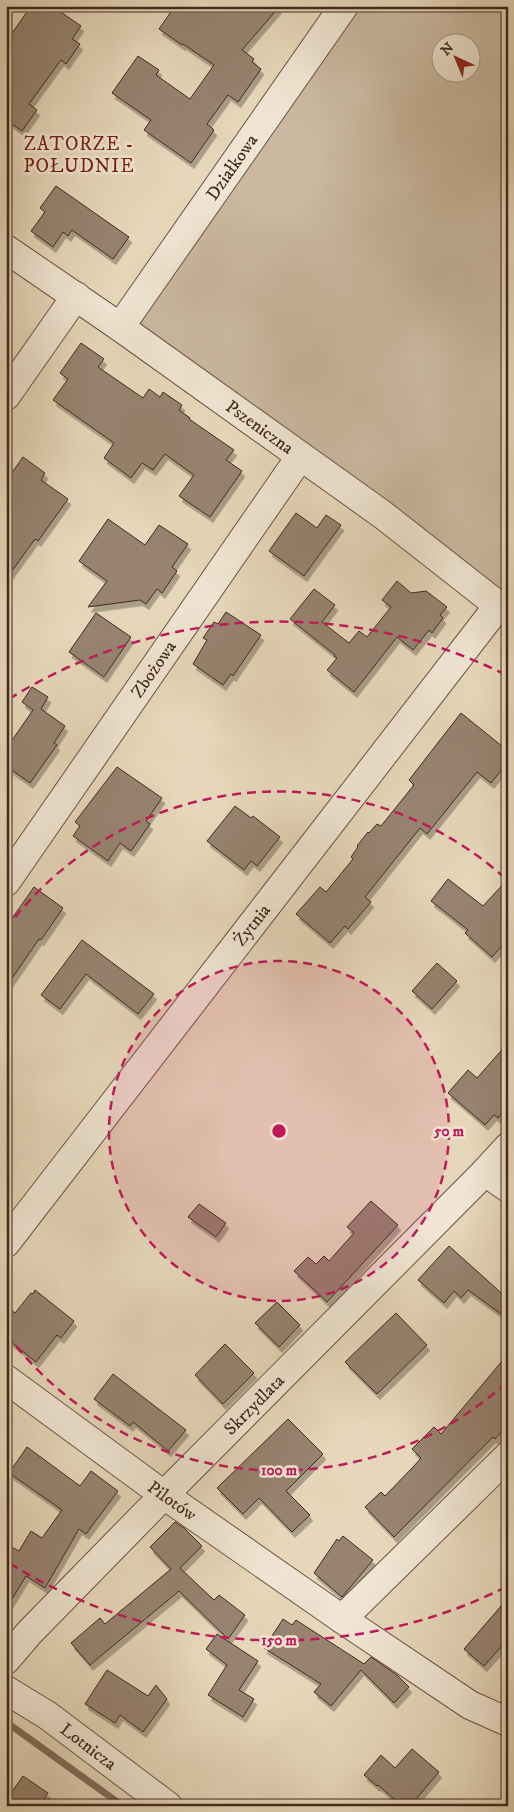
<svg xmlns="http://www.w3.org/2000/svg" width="514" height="1812" font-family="'IM FELL DW Pica',serif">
  <defs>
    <filter id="shadow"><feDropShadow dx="3" dy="5.5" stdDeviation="0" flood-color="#0004"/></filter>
  </defs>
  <rect width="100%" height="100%" fill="#e6d7ba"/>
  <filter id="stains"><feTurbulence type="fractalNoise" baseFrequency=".004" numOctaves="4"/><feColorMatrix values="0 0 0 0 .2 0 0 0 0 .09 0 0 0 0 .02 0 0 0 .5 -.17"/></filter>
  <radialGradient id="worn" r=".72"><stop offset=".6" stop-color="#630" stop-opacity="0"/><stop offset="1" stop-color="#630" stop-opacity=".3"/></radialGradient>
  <path fill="#cab9a0" stroke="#867160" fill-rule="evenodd" d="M344 6H508V613L120 327ZM442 42H472V72H442Z"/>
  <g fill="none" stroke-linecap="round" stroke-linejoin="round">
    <path stroke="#826e5c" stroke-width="7" d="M6 1722 123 1806"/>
  </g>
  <path fill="#978370" stroke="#41291f" filter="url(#shadow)" d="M31 6H52L81 26 72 39 80 44 66 64 61 60 29 104 37 110 22 131 6 120V42Z
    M175 6H280L242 50 254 59 252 62 261 69 238 102 228 95 207 124 214 130 191 163 144 130 151 120 112 93 138 56 159 70 156 75 190 99 214 65 183 44 182 45 159 29Z
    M56 186 129 237 113 259 72 230 68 236 63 232 53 247 31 231 45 212 40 208Z
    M81 343 104 359 98 367 143 398 149 389 160 397 163 392 182 405 179 410 190 418 189 419 234 450 226 460 242 471 210 517 179 496 194 475 165 454 153 470 142 463 131 478 104 458 114 443 53 400 68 379 60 373Z
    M23 457 45 473 41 480 68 499 38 541 35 539 6 579V481Z
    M296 513 317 528 326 515 341 525 304 576 269 551Z
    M108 519 145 545 159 525 188 544 172 567 177 571 162 593 157 589 146 604 140 600 88 607 107 581 79 561Z
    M397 581 411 593 426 591 447 607 440 615 443 618 432 633 429 630 413 650 397 637 354 692 327 670 337 658 334 656 335 655 290 619 314 589 335 605 322 622 349 643 359 631 367 637 391 607 382 600Z
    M226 612 261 635 233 676 231 674 223 685 193 664 207 640 203 638 214 622 218 624Z
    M96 613 131 637 104 677 69 652Z
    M32 687 48 697 41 709 65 726 54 743 57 745 30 783 6 766V749L33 710 22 702Z
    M461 713 508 751V762L491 783 477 772 427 834 420 828 365 897 371 902 348 929 345 926 330 943 296 914 320 887 326 892 353 859 351 857 358 847 357 846 368 832 369 833 377 824 381 826 414 785 409 780Z
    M117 767 162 798 146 821 150 824 131 851 120 843 108 861 73 836 80 826 75 822Z
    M235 806 251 818 253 816 280 837 257 866 251 861 244 870 207 841Z
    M448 879 483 906 508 879V939L492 957 465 933 468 930 431 901Z
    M34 887 63 908 41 940 39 939 6 987V927Z
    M82 940 154 994 138 1014 86 974 60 1009 41 995Z
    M437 963 457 981 432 1009 412 991Z
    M508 1043V1106L498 1118 494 1115 485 1125 448 1093 468 1070 477 1078Z
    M371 1201 398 1225 327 1302 294 1271 308 1257 316 1264 324 1256 329 1261 354 1233 347 1227Z
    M199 1204 226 1223 216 1237 188 1217Z
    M449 1246 508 1299V1319L468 1290 461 1298 454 1291 444 1303 418 1280Z
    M35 1290 74 1321 61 1338 57 1335 36 1362 6 1338V1306L15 1313 31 1293 33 1294Z
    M277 1302 300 1325 279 1347 255 1323Z
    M396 1313 427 1345 377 1394 345 1362Z
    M225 1344 254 1373 223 1404 195 1375Z
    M508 1354V1425L495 1439 493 1437 394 1537 365 1507 381 1492 385 1496 414 1466 421 1458 412 1449 434 1427 441 1434Z
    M113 1374 186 1430 168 1451 133 1422 130 1426 94 1399Z
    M288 1419 323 1454 286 1491 310 1515 292 1532 259 1498 243 1514 217 1488Z
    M27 1447 80 1486 91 1471 118 1491 86 1534 79 1529 45 1588 26 1576 6 1609V1544L19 1551 31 1531 42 1538 62 1510 9 1473Z
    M175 1522 184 1528 202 1546 180 1568 214 1600 219 1595 245 1615 228 1639 179 1591 90 1665 71 1643 100 1618 105 1624 171 1569 150 1547Z
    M343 1536 373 1560 342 1597 314 1573 337 1539 339 1541Z
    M508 1598V1639L484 1666 464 1649Z
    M283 1619 292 1625 296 1620 364 1664 371 1657 397 1675 409 1687 394 1703 361 1670 331 1706 314 1692 321 1684 264 1648Z
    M217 1634 258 1661 239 1690 254 1699 243 1717 208 1695 227 1665 206 1649Z
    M107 1670 148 1696 156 1685 167 1699 143 1732 120 1715 115 1723 85 1704Z
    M412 1749 439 1772 410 1806H402L378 1785 377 1786 364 1775 381 1755 395 1768Z
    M23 1776 48 1793 39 1806H6V1800Z"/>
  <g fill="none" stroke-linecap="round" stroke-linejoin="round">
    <g stroke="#6a5446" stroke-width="30">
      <g id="minor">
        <path id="s1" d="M6 249 120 327 383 515 508 613"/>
        <path id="s2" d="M120 327 344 6"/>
        <path d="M6 396 76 296"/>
        <path id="s3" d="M6 882 300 457"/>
        <path d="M485 1172 508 1188"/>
        <path id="s4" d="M6 1243 498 606"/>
        <path id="s5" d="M6 1379 164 1495 342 1619 470 1705 508 1722"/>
        <path d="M342 1619 508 1456"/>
        <path id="s6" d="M6 1660 30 1632 164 1495 485 1172 508 1147"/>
        <path id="s7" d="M6 1690 47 1715 168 1806"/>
      </g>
    </g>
    <use href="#minor" stroke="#efe5d2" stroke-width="28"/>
  </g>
  <circle cx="279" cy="1131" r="170" fill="#c2185b" fill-opacity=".12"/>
  <g fill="none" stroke="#c2185b" stroke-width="2.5" stroke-dasharray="9 6">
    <circle cx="279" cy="1131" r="170"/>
    <path d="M506 1383A339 339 0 0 1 6 1333M6 929A339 339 0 0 1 506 879"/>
    <path d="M506 1587A509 509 0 0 1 9 1563M9 699A509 509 0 0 1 506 675"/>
  </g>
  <g text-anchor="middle" stroke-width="5" stroke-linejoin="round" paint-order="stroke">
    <g font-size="18" fill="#41291f" stroke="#efe5d2">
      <text dy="6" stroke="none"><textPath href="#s2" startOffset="195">Działkowa</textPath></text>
      <text dy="6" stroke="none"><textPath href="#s1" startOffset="310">Pszeniczna</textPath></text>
      <text dy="6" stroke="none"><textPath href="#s3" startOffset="259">Zbożowa</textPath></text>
      <text dy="6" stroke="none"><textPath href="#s4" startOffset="402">Żytnia</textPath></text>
      <text dy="6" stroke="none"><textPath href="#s6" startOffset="356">Skrzydlata</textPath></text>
      <text dy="6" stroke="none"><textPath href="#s5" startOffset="206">Pilotów</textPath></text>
      <text dy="6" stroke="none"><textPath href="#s7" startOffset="100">Lotnicza</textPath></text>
    </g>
    <g font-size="19" letter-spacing="1" fill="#7a1f14" stroke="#efe5d2">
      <text x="79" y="150">ZATORZE -<tspan x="79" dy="22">POŁUDNIE</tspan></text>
    </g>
  </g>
  <circle cx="279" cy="1131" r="8" fill="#c2185b" stroke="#efe5d2" stroke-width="2.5"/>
  <g font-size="15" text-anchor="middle" font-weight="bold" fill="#c2185b" stroke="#efe5d2" stroke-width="5" stroke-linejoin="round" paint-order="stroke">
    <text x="449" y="1136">50 m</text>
    <text x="279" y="1475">100 m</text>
    <text x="279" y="1645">150 m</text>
  </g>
  <rect width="514" height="1812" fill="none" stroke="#e6d7ba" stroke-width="25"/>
  <rect x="8" y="8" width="499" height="1797" fill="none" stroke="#41291f" stroke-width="2.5"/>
  <rect x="12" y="12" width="489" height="1787" fill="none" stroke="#41291f"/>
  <g transform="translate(456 58) rotate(316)"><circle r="24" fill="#efe5d2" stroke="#a99a8a"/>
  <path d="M0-4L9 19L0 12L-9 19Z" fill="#8f2418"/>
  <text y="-8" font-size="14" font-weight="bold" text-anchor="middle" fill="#41291f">N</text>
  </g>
  <rect width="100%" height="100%" filter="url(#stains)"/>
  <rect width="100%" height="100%" fill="url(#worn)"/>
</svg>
